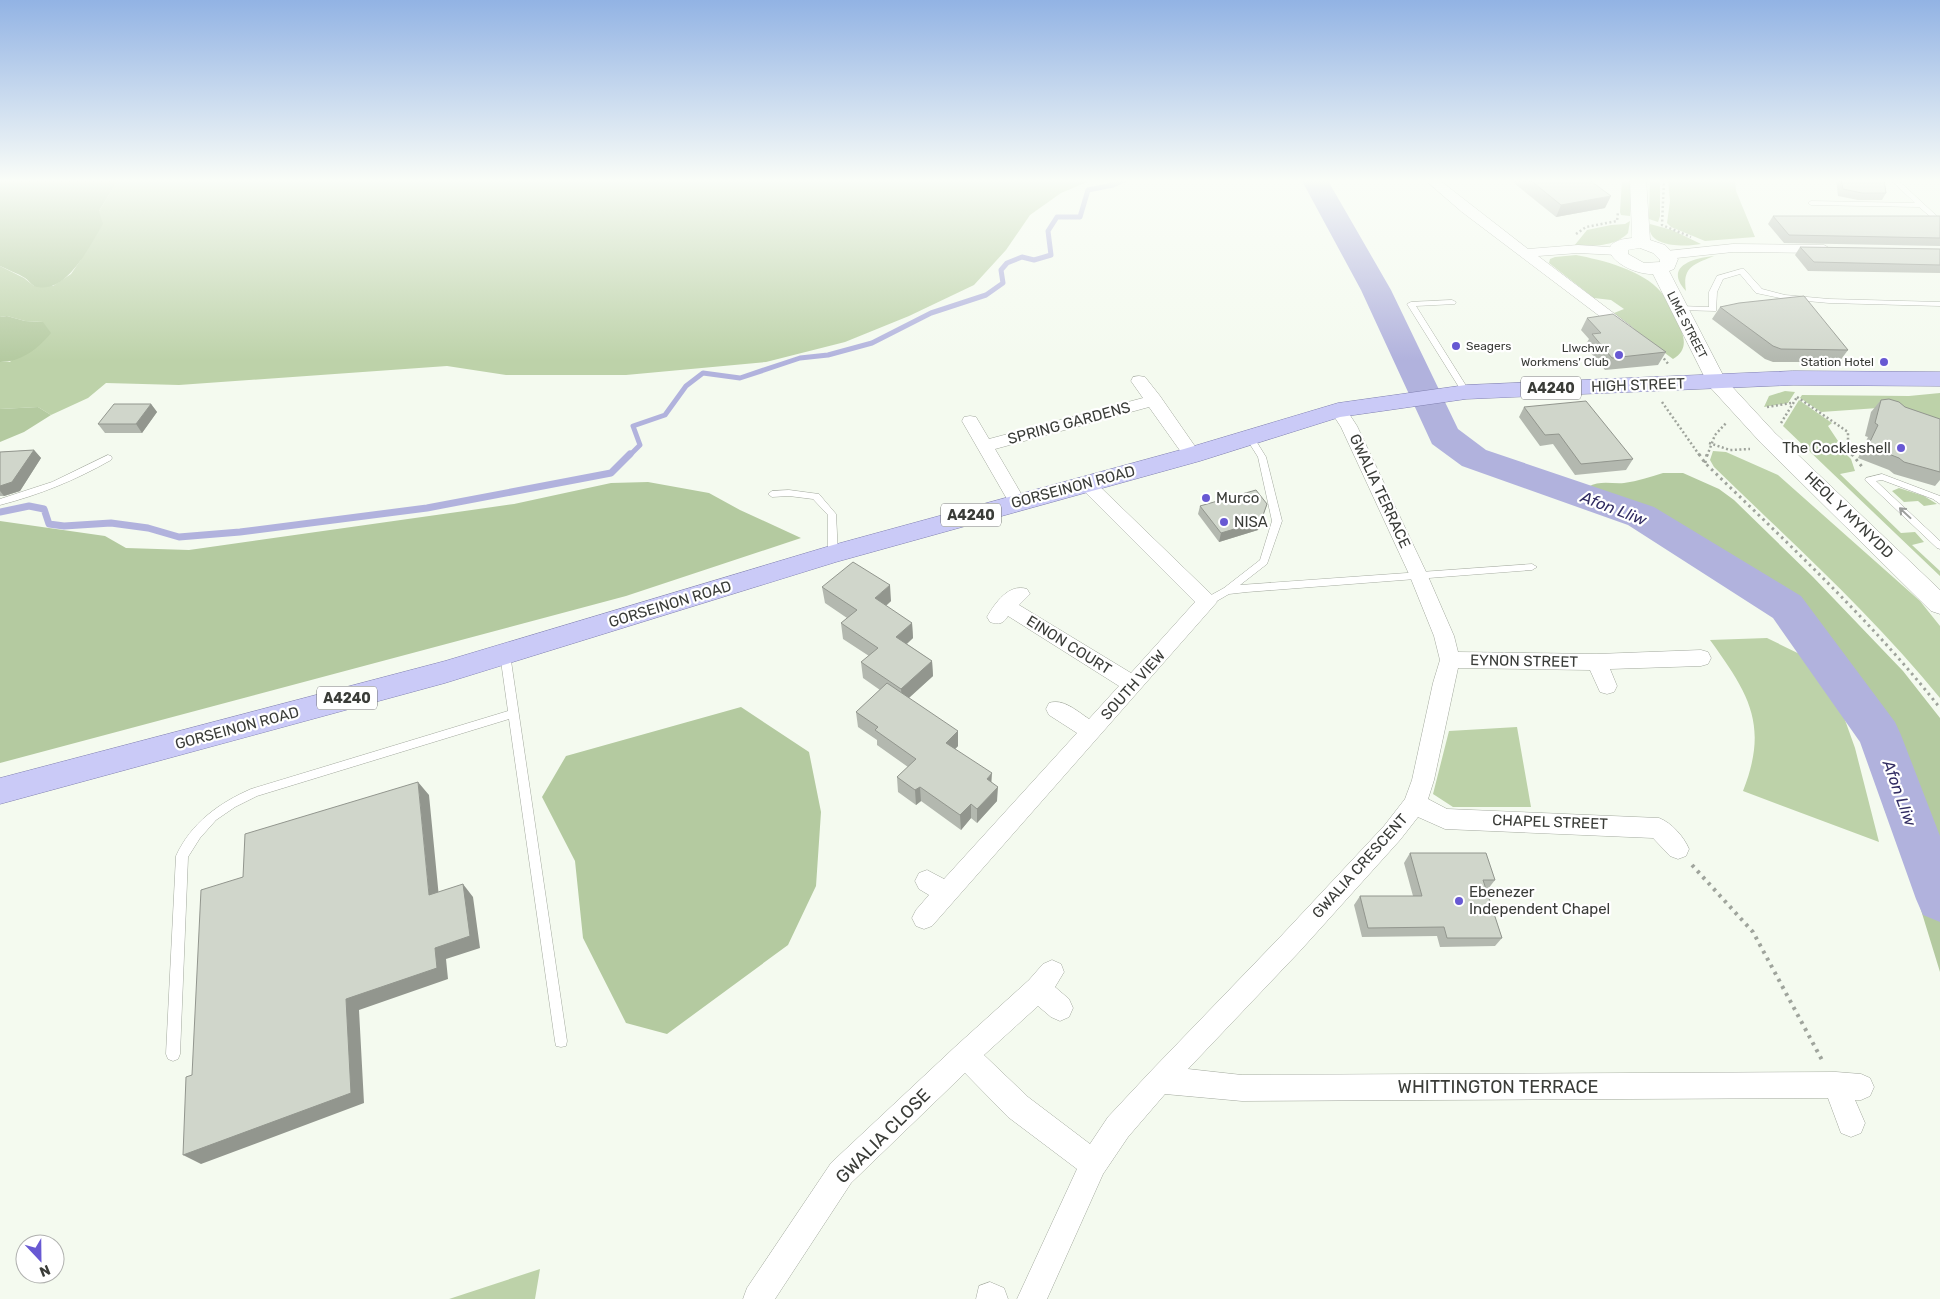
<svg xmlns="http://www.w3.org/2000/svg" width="1940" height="1299" font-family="Rubik,sans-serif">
  <rect width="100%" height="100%" fill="#f4faef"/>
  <path fill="#bdd2a9" d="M121 179H1094L1061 193 1030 215 1006 250 974 285 909 316 845 342 766 362 626 375H506L447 366 179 385 106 383 88 398 51 415 38 407 0 409V362H10L43 322 25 321 7 316 0 317V266L24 278 34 286H53L71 274 80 261 99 211 117 182Z
    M1622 179H1632L1630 216 1621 215 1620 212Z
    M1650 179H1660V216L1658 222 1649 219Z
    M1668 179H1735L1736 191 1755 237 1705 241 1671 227 1667 223 1670 201Z
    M1630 221 1628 233C1615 247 1592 246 1574 246L1587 230 1611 225 1625 224Z
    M1650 224 1672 230 1701 244C1686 247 1645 248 1650 224Z
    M1576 255C1602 260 1643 270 1661 292 1670 302 1675 317 1681 330 1686 342 1685 352 1673 359L1616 317 1614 313 1624 309 1611 300 1594 298 1549 263 1550 259 1555 257Z
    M1714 256C1694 264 1682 267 1686 291 1663 266 1694 258 1714 256Z
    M1785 391 1795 392 1788 403 1764 407 1769 396Z
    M1940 393V435L1878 408 1821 412 1800 398 1802 395 1909 396Z
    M1799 400 1832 423 1828 426 1838 441 1834 446 1840 452 1845 453 1851 459 1855 471 1840 474 1901 533 1915 532 1924 542 1912 545 1940 571V576L1783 426Z
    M1713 451 1726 452 1778 475 1920 601 1940 626V698C1872 614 1791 542 1714 467L1710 460Z
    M1899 488 1924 496 1937 504 1924 506 1918 501 1904 502 1892 491Z
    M1767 638 1816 662 1840 706 1855 748 1879 842 1743 791C1769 725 1749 694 1710 640Z
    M1517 727 1531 807H1453L1433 794 1449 731Z
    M540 1269 535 1299H449Z"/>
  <path fill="#b4caa0" d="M0 179H121L117 182 99 211 103 224C90 245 66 297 34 286 31 284 28 280 25 278 17 273 8 270 0 266Z
    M7 316 25 321 43 322 51 333C38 349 21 362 0 362V317Z
    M38 407 51 415 24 432 0 442V409Z
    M1663 473H1683L1719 489 1734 500 1813 577 1903 671 1940 718V972L1909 871 1884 808 1864 725 1837 665 1812 629 1785 600 1754 575 1714 547 1649 509 1599 495 1588 487C1600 480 1611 484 1624 483 1638 481 1650 477 1663 473Z
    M648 482 709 493 740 510 801 538 626 596 0 763V521L105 536 126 548 189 550 514 504 611 483Z
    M741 707 809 752 821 812 816 886 788 945 667 1034 626 1023 583 938 575 861 542 797 566 756Z"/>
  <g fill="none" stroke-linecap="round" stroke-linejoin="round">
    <path stroke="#b1b2dd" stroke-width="5" d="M629 456 640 445 633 426 665 415 686 386 703 373 740 378 800 358 828 355 872 343 931 313 986 295 1003 283 1001 270 1007 263 1022 257 1034 260 1051 255 1048 231 1057 217H1080L1088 190 1113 185 1126 179"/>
    <path stroke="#b1b2dd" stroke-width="7" d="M0 512 29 506 44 509 49 524 64 526 111 523 148 528 179 537 240 532 427 508 611 473 630 454"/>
    <path fill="#b1b2dd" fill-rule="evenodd" d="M1301 179H1327L1391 290 1458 429 1486 450 1654 507 1801 596 1895 722 1901 735 1940 836V922L1923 915 1916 899 1860 742 1773 618 1628 525 1462 466 1432 444 1361 290Z"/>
    <g stroke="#a3a99e" stroke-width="1">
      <path id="service" d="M1890 179H1897L1940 219V225L1919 207 1811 205 1808 203 1811 201 1915 203Z
        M1741 269H1744L1762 289 1785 295 1829 299 1940 302V306L1829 303 1785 299 1756 293 1740 274 1723 279 1717 292 1716 311 1678 310 1674 308 1678 306 1709 307V292L1717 276Z
        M1452 300 1456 302 1455 304 1416 306 1470 392 1466 395 1462 392 1407 304 1411 302Z
        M1250 435 1253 436 1266 457 1282 521 1267 564 1240 585 1532 564 1537 567 1532 570 1247 592 1229 594 1210 605H1204L1202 602 1204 599 1224 588 1260 560 1272 521 1258 457 1246 438Z
        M108 455 111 456 112 458 111 460C76 480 39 495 0 505V499L52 482Z
        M1882 474 1940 496V504L1933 499 1882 480 1876 481 1940 541V549L1937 548 1865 480 1866 478Z
        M789 490 819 494 836 514 838 554 836 556H830L828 554V515L813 499 789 496 772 497 768 494 772 491Z
        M505 650 509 651 510 654 567 1041 566 1046 561 1047 556 1046 555 1041 509 719 257 796 235 807 216 820 200 838 188 857 180 1054 178 1059 173 1061 168 1059 166 1054 176 856C191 823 219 803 251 789L508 711 500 654 501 651Z"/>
    </g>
    <g stroke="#a3a99e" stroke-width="1">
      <path id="minor" d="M1424 179H1438L1528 249 1578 245 1623 248 1625 251 1618 255 1578 253 1538 256 1632 327 1635 330 1632 333H1622L1462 212Z
        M1733 244 1824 245 1831 249 1824 253 1733 252 1667 259 1660 255 1667 251Z
        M1139 376 1145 377 1160 396 1201 455 1198 459 1192 461 1186 459 1149 407 995 449 1026 502 1023 506 1017 508 1011 506 962 421 964 417 970 416 976 417 989 439 1143 398 1131 381 1133 377Z
        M1338 405 1344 406 1357 426 1427 574 1454 636 1458 652 1597 654 1701 650 1708 652 1711 658 1708 664 1701 666 1610 669 1617 686 1614 692 1607 694 1600 692 1590 670 1458 668 1434 780 1428 799 1447 809 1659 818C1672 823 1684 837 1689 849L1686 856 1678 859 1670 856 1653 838 1445 829 1418 817 1400 840 1300 951 1188 1069 1242 1075 1836 1072 1861 1074 1870 1078 1874 1087 1870 1096 1861 1100H1855L1865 1123 1861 1133 1851 1137 1841 1133 1828 1098 1242 1101 1165 1094 1128 1137 1103 1174 1047 1299H1017L1077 1169 1008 1117 965 1073 851 1183 775 1299H743L747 1288 831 1163 956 1046 1029 980 1043 964 1052 960 1061 964 1064 972 1055 987 1069 999 1073 1008 1069 1017 1060 1021 1051 1017 1038 1006 984 1055 1028 1097 1090 1144 1108 1117 1151 1071 1282 935 1384 826 1405 799 1412 780 1433 683 1440 660 1434 636 1409 574 1341 427 1330 410 1332 406Z
        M1087 478 1093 480 1214 597 1217 602 932 926 924 929 916 926 912 918 916 910 929 895 919 889 915 881 919 873 927 870 944 879 1077 733 1049 715 1046 709 1049 703C1063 698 1077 711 1089 719L1119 686 1008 616C1003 624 999 625 990 622L987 617C995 603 1009 583 1027 589L1030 594 1019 605 1131 673 1195 602 1081 488 1078 484 1081 480Z
        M990 1282 1004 1288 1008 1299H976L979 1286Z"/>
    </g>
    <g stroke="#a3a99e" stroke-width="1">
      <path id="tertiary" d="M1630 179H1646L1650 240 1665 245 1678 259 1674 269 1669 271 1725 379 1775 433 1940 590V614L1931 611 1761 443 1709 386 1653 274C1624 275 1584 242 1632 238ZM1640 248 1653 253 1660 260V262L1644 263 1628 254V250Z"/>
    </g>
    <g stroke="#8181b1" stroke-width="1">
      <path id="primary" d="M1793 371 1940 372V386L1793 385 1466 399 1340 417 1200 461 836 562 445 683 0 804V778L445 661 833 545 1184 449 1338 403 1466 385Z"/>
    </g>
    <path stroke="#9fa49c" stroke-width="2.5" stroke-dasharray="2 2.5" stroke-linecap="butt" d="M1664 179 1662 225 1691 237
      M1576 234 1586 227 1617 221 1618 212
      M1661 355 1669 365
      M1797 397 1848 432V443L1852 456
      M1662 402 1700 456
      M1767 407 1791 403
      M1781 423 1797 397
      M1709 443 1730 450 1750 449
      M1707 456 1715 435 1727 422"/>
    <path stroke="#9fa49c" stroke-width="3" stroke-dasharray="2.5 4" stroke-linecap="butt" d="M1699 454 1705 463C1786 542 1870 619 1940 708
      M1852 454 1863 468
      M1705 463 1707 454"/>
    <path stroke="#9fa49c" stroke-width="4" stroke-dasharray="3 5" stroke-linecap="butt" d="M1692 865 1753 932 1822 1060"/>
    <use href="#service" fill="#fff" fill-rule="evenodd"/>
    <use href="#minor" fill="#fff" fill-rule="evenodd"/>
    <use href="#tertiary" fill="#fff" fill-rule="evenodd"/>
    <use href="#primary" fill="#cacaf7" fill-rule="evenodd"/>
  </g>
  <path fill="#b3b8af" d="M1509 179H1588L1605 208 1556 217Z
    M1836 179H1884L1886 193 1882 200H1858L1838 196Z
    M1773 216H1940V246L1784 243 1768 224Z
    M1800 247 1940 249V273L1808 271 1795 255Z
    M1720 307 1848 350 1839 362H1773L1765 359 1712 319Z
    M1587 318 1666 352 1658 365 1605 370 1585 346 1589 339 1581 330Z
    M1881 400 1940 472V480L1935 486 1894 474 1889 470 1858 458 1868 437 1865 436 1871 412Z
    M151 404 157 412 142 433H105L98 424Z
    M1524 407 1633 459 1626 470 1575 475 1553 444 1540 446 1519 417Z
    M34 450 41 458 20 491 4 496H0V452Z
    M1267 504 1258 530 1219 542 1198 514 1200 506Z
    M822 587 891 601 886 606 912 623 913 638 907 644 932 661 933 676 909 698 958 746 955 749 992 783 997 801 977 823 971 818 961 830 921 801 916 805 898 792 897 777 908 767 877 745V740L858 727 856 712 880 690 863 678 861 662 869 656 843 639 841 623 847 618 825 603Z
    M1410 853 1495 880 1488 889H1486L1502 938 1495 946 1440 947 1437 936 1362 937 1354 905 1360 896H1413L1404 863Z"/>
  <path fill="#92968e" d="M1611 196 1605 208 1556 217 1561 205Z
    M151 404 157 412 142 433 136 424Z
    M34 450 41 458 20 491 4 496 0 491V486Z
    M1267 504 1258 530 1219 542 1221 533Z
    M890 585 891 601 876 614 875 598Z
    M912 623 913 638 897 652 896 637Z
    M932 661 933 676 902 704 901 689Z
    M958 731V746L947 757 946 743Z
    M992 773 991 788 987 779Z
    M418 782 429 795 440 908 429 895Z
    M920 787 921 801 916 805 915 790Z
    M998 787 997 801 977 823V809Z
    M971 804V818L961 830 960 815Z
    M463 884 473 897 480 948 446 959 448 979 359 1010 364 1103 201 1164 183 1155 346 999 435 948Z"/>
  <path fill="#d0d6cb" stroke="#92968e" d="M1529 179H1588L1611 196 1561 205Z
    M1841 179H1884L1886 193H1862L1843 189Z
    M1773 216H1940V238L1789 235Z
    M1800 247 1940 249V265L1814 262Z
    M1804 296 1848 350 1781 349 1773 346 1720 307 1739 303Z
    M1613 314 1666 352 1612 358 1592 334 1601 333 1587 318Z
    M1889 399 1899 402 1905 407 1940 419V472L1904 462 1899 458 1868 446 1878 425 1875 423 1881 400Z
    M1586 401 1633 459 1581 464 1559 434 1545 435 1524 407Z
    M114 404H151L136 424H98Z
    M34 450 12 482 0 486V452Z
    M1256 490 1267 504 1261 521 1221 533 1200 506Z
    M853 562 890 585 875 598 912 623 896 637 932 661 901 689 861 662 878 648 841 623 857 610 822 587Z
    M887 683 958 731 946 743 992 773 987 779 998 787 977 809 971 804 960 815 920 787 915 790 897 777 916 759 875 730 878 727 856 712Z
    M418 782 429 895 463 884 470 936 435 948 437 968 346 999 351 1093 183 1155 186 1077 192 1075 201 890 243 877 245 834Z
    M1410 853H1486L1495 880H1483L1502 938H1447L1444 927 1368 928 1360 896H1422Z"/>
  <defs><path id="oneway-shaft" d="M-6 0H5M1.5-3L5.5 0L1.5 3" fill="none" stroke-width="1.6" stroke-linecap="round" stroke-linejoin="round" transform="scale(1.25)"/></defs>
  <use stroke="#9c9e9c" href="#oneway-shaft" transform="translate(1905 513) rotate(-137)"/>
  <linearGradient id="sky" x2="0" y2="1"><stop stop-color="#92b3e4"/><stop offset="0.5" stop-color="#fafdf8"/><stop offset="1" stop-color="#fafdf8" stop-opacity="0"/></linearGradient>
  <rect width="1940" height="361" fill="url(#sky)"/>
  <g fill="#6859d3" stroke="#fff" stroke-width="2">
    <circle cx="1456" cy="346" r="5"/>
    <circle cx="1619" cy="355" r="5"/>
    <circle cx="1884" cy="362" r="5"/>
    <circle cx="1901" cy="448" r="5"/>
    <circle cx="1206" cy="498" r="5"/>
    <circle cx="1224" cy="522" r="5"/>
    <circle cx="1459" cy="901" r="5"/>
  </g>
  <g text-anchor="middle" stroke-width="4.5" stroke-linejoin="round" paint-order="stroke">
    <g font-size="12" fill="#3a3c38" stroke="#fff">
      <text transform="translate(1687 325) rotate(63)" y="4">LIME STREET</text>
    </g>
    <g font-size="12" fill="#3a3c38" stroke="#fff" text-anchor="end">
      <text x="1466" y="350" text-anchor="start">Seagers</text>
      <text x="1609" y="352">Llwchwr<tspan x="1609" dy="14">Workmens' Club</tspan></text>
      <text x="1874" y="366">Station Hotel</text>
    </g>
    <g fill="#fff" stroke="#757674" stroke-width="1">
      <rect x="1521" y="376.5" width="60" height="23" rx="4"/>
      <rect x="941" y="503.5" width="60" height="23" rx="4"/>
      <rect x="317" y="686.5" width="60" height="23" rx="4"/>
    </g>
    <g font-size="14" font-weight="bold" fill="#3a3c38">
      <text x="1551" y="393">A4240</text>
      <text x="971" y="520">A4240</text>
      <text x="347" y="703">A4240</text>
    </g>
    <g font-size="15" fill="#3a3c38" stroke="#fff">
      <text transform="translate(1638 385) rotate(-2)" y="5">HIGH STREET</text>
      <text transform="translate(1069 423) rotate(-15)" y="5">SPRING GARDENS</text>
      <text transform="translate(1073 487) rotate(-15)" y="5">GORSEINON ROAD</text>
      <text transform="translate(1380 491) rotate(65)" y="5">GWALIA TERRACE</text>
      <text transform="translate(1849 515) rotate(44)" y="5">HEOL Y MYNYDD</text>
      <text transform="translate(670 604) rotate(-17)" y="5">GORSEINON ROAD</text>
      <text transform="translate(1069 645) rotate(32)" y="5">EINON COURT</text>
      <text transform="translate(1524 661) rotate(1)" y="5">EYNON STREET</text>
      <text transform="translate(1133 685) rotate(-48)" y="5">SOUTH VIEW</text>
      <text transform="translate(237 728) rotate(-15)" y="5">GORSEINON ROAD</text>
      <text transform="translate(1550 822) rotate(2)" y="5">CHAPEL STREET</text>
      <text transform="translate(1360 866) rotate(-48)" y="5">GWALIA CRESCENT</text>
    </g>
    <g font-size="15" fill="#3a3c38" stroke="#fff" text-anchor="start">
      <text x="1891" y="453" text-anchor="end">The Cockleshell</text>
      <text x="1216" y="503">Murco</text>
      <text x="1234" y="527">NISA</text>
      <text x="1469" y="897">Ebenezer<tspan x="1469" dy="17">Independent Chapel</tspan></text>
    </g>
    <g font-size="16" font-style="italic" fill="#312c62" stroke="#fff">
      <text transform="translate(1614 508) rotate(21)" y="6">Afon Lliw</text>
      <text transform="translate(1900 793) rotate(70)" y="6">Afon Lliw</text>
    </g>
    <g font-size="18" fill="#3a3c38" stroke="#fff">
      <text x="1498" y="1093">WHITTINGTON TERRACE</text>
      <text transform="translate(883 1136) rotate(-45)" y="6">GWALIA CLOSE</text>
    </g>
  </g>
  <g transform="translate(40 1259) rotate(158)"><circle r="24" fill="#ffffff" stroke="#b0b1af"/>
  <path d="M0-4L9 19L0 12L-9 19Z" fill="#6859d3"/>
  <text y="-8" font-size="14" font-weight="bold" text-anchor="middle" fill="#3a3c38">N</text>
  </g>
</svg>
